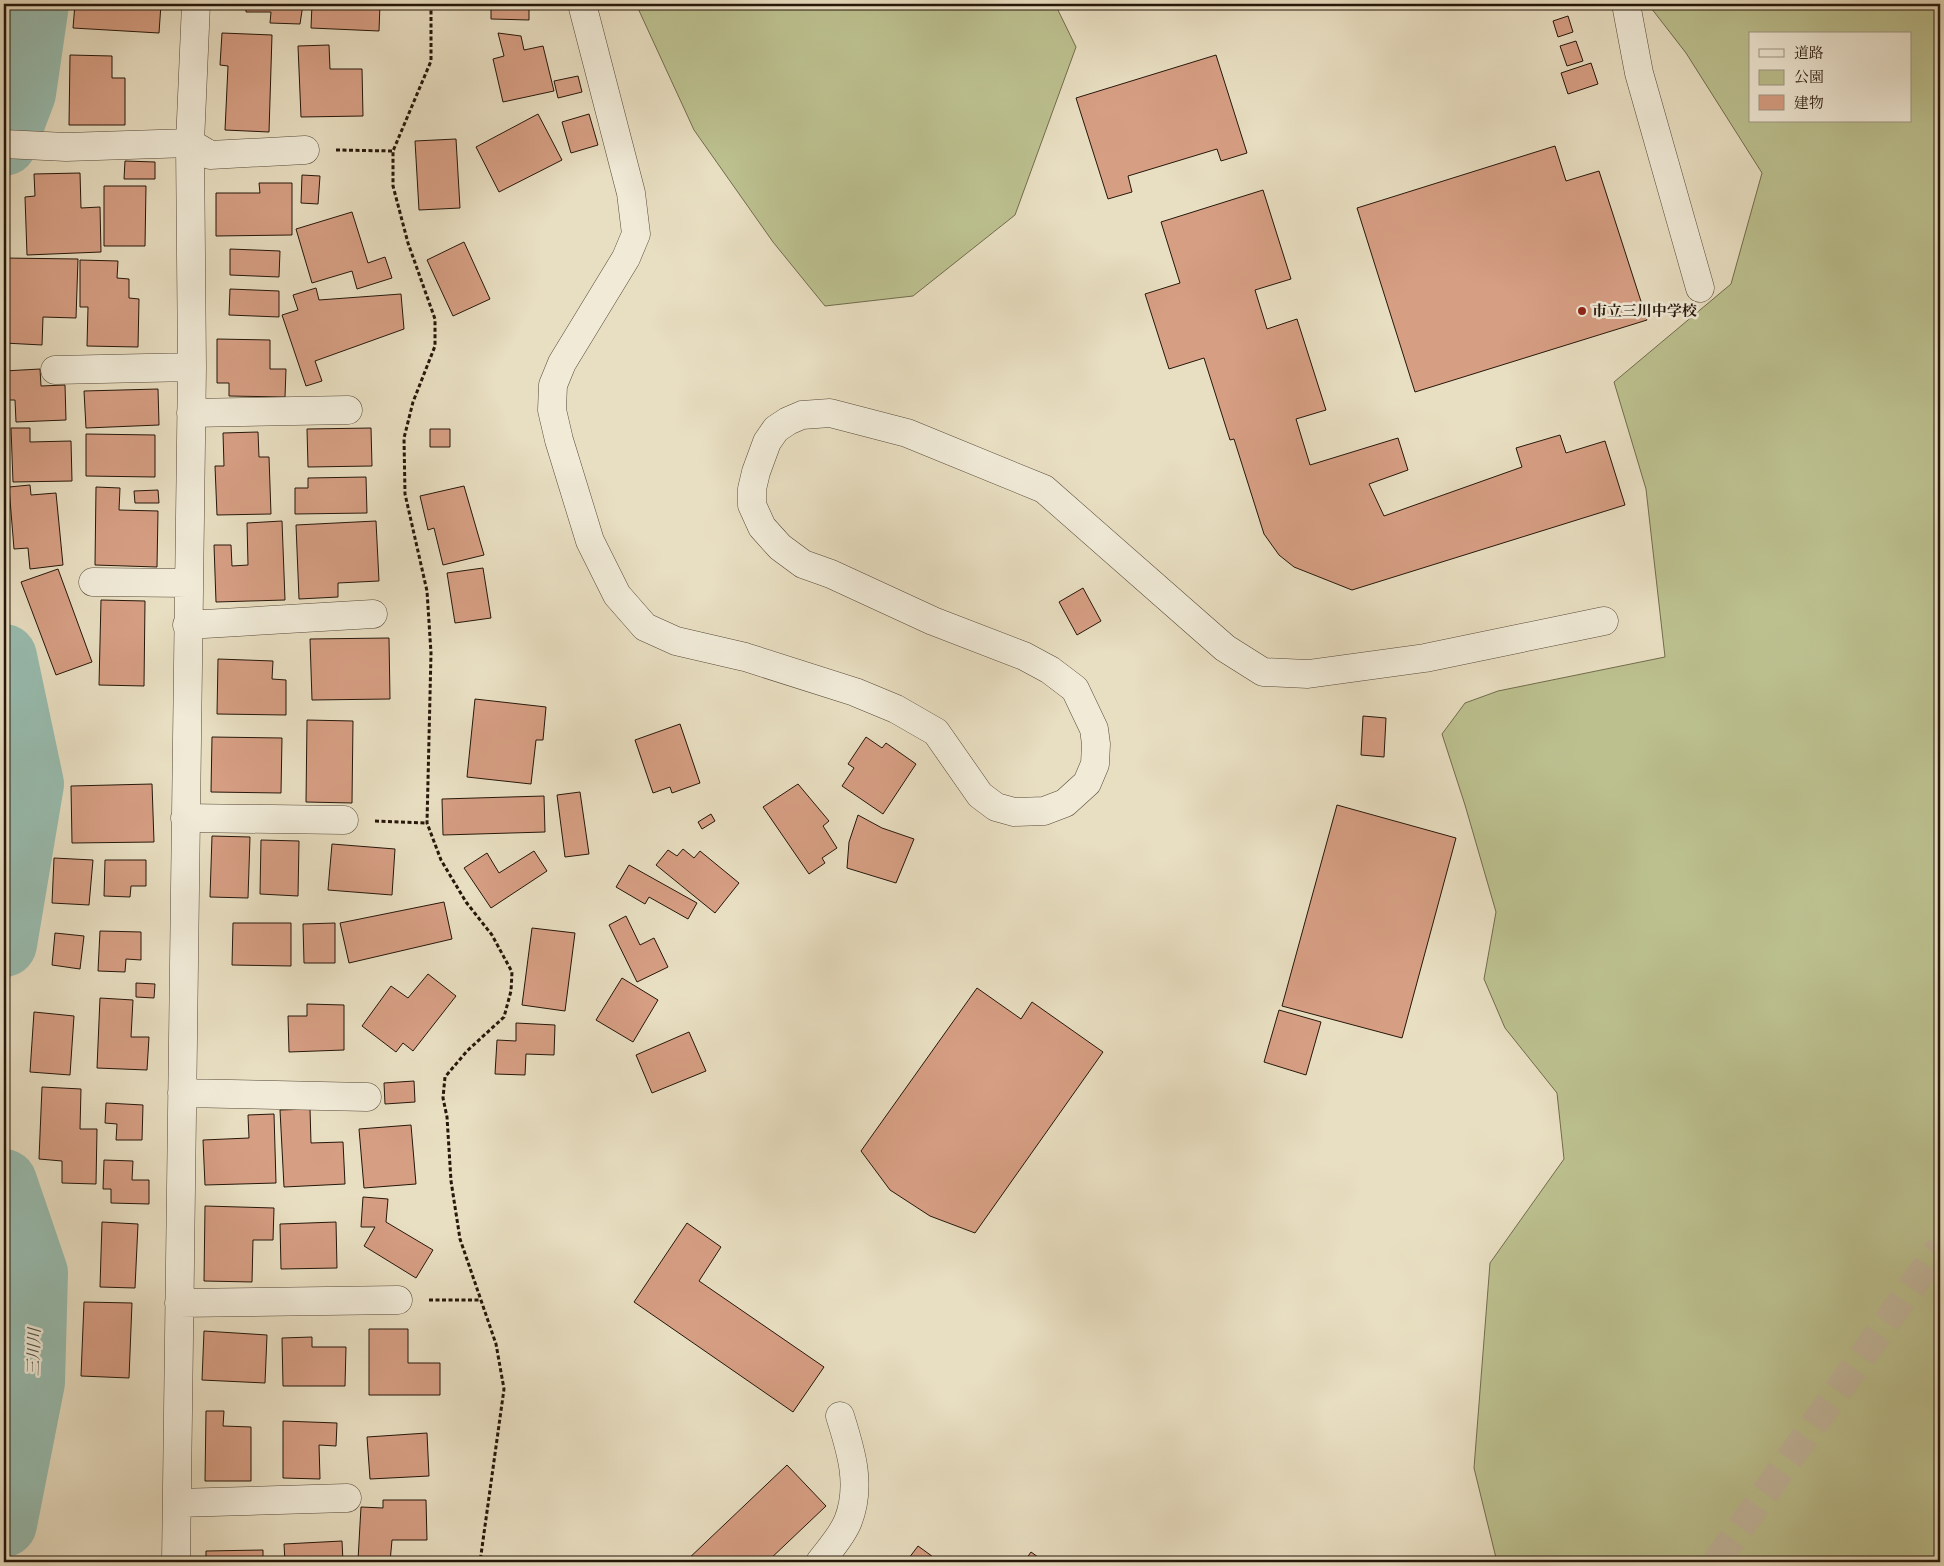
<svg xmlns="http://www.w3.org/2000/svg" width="1944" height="1566" font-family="'IM FELL French Canon','Noto Serif JP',serif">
  <rect width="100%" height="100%" fill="#e8dec1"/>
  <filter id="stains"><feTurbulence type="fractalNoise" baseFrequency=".004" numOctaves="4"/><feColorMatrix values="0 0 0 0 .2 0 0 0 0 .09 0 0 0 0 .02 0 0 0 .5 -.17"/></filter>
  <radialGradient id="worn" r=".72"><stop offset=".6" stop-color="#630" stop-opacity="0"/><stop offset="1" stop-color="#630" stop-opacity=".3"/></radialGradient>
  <path fill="#bcc08f" stroke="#716c4c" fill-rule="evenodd" d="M636 4H1055L1076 47 1015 215 913 296 825 306 773 242 694 130Z
    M1648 4H1940V1562H1497L1474 1468 1490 1263 1564 1159 1557 1093 1505 1028 1484 979 1496 912 1465 805 1442 734 1465 703 1498 691 1665 657 1646 489 1614 382 1731 284 1762 173 1686 53ZM1750 34H1910V121H1750Z"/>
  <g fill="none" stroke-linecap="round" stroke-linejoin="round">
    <path stroke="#98bcaf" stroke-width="66" d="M4 143 23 93 36 4
      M4 657 31 784 4 944
      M4 1182 35 1273 32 1382 4 1524"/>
  </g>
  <path fill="#d69e83" stroke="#26170a" d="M75 4H161L159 33 73 28Z
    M246 4H303L300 24 270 23 271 12H246Z
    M312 4H380L379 31 311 28Z
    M491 4H529V20L491 19Z
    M1568 16 1573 32 1558 37 1553 21Z
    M222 33 272 35 269 132 225 130 228 66 220 65Z
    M498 33 521 36 524 50 543 46 554 91 503 102 493 59 504 56Z
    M1576 41 1583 61 1567 66 1560 46Z
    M329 45 330 69H362L363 116 301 117 298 46Z
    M70 55 112 56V78H125V125H69Z
    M1216 55 1247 153 1221 161 1217 149 1128 176 1132 192 1108 199 1076 98Z
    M1591 63 1598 84 1568 94 1561 73Z
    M578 76 582 92 558 98 554 81Z
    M538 114 562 160 499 192 476 147Z
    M589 114 598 145 571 153 562 122Z
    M456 139 460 208 419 210 415 141Z
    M1555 146 1566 181 1599 171 1647 320 1415 392 1357 208Z
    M125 161 155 162V179H124Z
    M80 173 81 208 100 207 101 252 27 255 25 197 35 196 34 174Z
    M302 175 320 176 318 204 301 203Z
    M259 183H292V235L216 236V193H260Z
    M104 186H146L145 246H104Z
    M1263 190 1291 279 1255 290 1267 329 1297 319 1326 410 1296 419 1310 465 1398 438 1408 470 1369 484 1384 516 1522 467 1516 448 1560 435 1566 453 1605 441 1625 505 1352 590 1294 567 1279 555 1264 534 1234 439 1230 440 1204 358 1169 369 1145 294 1180 283 1161 222Z
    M352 212 368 263 385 257 392 278 357 289 352 271 312 283 296 229Z
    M464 242 490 299 453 316 427 260Z
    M230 249 280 251 279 277 230 275Z
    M4 258 78 259 76 318 43 317 42 345 4 343Z
    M80 260 118 261 117 278 129 279V298L139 299 138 347 87 346 88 307H80Z
    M316 288 319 300 401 294 404 329 315 361 322 381 306 386 282 315 298 310 293 295Z
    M230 289 279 291V317L229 315Z
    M217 339 270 340V369H286L285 397 229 396V383H217Z
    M40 369 41 386 65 385 66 420 16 422 15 400H4V371Z
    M158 389 159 425 86 428 84 391Z
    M11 428H30V442L71 441 72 481 13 482Z
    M371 428 372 466 308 467 307 429Z
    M430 429H450V447H430Z
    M258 432 259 457H269L271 514 217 515 215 466H224L223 433Z
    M86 434 155 435V477L86 476Z
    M366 477 367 513 295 514V488H308V478Z
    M30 485 31 495 56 493 63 565 30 569 28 548 14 549 9 487Z
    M464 486 484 555 443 565 434 528 428 530 420 496Z
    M96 487 120 488 119 510 158 511 157 567 95 565Z
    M158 490 159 503H135L134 491Z
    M282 521 285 600 216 602 214 545H231L232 566 248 565 247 523Z
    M376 521 379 581 338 583V597L299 599 296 525Z
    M483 568 491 618 455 623 447 573Z
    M58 569 92 662 56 675 21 582Z
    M1083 588 1101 621 1077 635 1059 602Z
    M101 600 145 601 144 686 99 685Z
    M389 638 390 699 312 700 310 639Z
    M218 659 273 661 272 679 286 680V715L217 714Z
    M475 699 546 707 543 740H536L531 784 467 777Z
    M1363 716 1386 718 1384 757 1361 755Z
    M307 720 353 721 352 803 306 802Z
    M680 724 700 783 672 793 670 787 653 793 635 740Z
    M212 737 282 738 281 793 211 792Z
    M866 737 882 748 886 743 916 764 883 814 842 786 854 768 848 764Z
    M152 784 154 842 72 843 71 786Z
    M798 784 829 821 823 826 837 848 822 858 825 863 809 874 763 807Z
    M580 792 589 854 565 857 557 795Z
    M544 796 545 832 443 835 442 799Z
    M1337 805 1456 838 1402 1038 1282 1006Z
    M711 814 715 821 702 829 698 822Z
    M858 815 882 828 914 839 896 883 847 868 849 842Z
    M212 836 250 837 248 898 210 897Z
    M261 840 299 841 298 896 260 894Z
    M332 844 395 849 392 895 328 890Z
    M683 849 694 858 700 851 739 883 715 913 656 865 668 850 677 856Z
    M534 851 547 871 491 908 464 868 487 853 499 873Z
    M54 858 93 860 89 905 52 903Z
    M105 860H146V886H131L130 897 104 896Z
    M629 865 697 903 688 919 649 897 645 904 616 887Z
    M444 902 452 939 349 963 340 923Z
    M626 916 640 945 654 938 668 967 637 982 609 925Z
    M233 923H291V966L232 965Z
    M335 923V963H304L303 924Z
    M532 928 575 933 565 1011 522 1005Z
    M100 931 141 932V960L126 959 125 972 98 971Z
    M55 933 84 936 80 969 52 965Z
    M428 974 456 996 413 1051 403 1043 396 1052 362 1026 391 986 408 998Z
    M622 978 658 1000 633 1042 596 1020Z
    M136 983 155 984 154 998 136 997Z
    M977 988 1021 1019 1032 1002 1103 1052 975 1233 930 1216 890 1190 861 1151Z
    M100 998 133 1000 131 1037H149L147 1070 97 1068Z
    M307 1004 344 1005V1050L289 1052 288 1016H307Z
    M1279 1010 1321 1022 1306 1075 1264 1062Z
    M34 1012 74 1016 70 1075 30 1072Z
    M516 1023 555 1025 554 1055 526 1054 525 1075 495 1074 497 1040 516 1041Z
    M689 1032 706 1071 652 1093 636 1055Z
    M414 1081 415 1102 385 1104 384 1083Z
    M42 1087 81 1089 80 1129H97L96 1184 62 1183V1161L39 1159Z
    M106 1103 143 1105 142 1140H116L117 1124 105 1123Z
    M310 1109 311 1143 343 1142 345 1184 284 1187 280 1110Z
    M274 1114 276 1183 205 1185 203 1140 249 1138 248 1115Z
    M411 1125 416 1184 364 1188 359 1129Z
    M104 1160 133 1161 132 1180H149V1204L111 1203V1189H103Z
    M363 1197 388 1199 386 1222 433 1250 416 1278 364 1246 375 1227H361Z
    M205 1206 274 1208 273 1240H253L252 1282 204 1281Z
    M102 1222 138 1224 135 1288 100 1287Z
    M336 1222 337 1268 281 1269 280 1224Z
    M687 1223 721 1247 699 1281 824 1367 793 1412 634 1302Z
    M84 1302 132 1303 129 1378 81 1376Z
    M369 1329H408V1363H440V1395H369Z
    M204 1331 267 1335 265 1383 202 1380Z
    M312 1337V1347H346L345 1386H283L282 1338Z
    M206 1411H224L223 1426 251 1427V1481H205Z
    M283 1421 337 1423 336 1446 319 1445 320 1479 283 1478Z
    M427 1433 429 1476 370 1479 367 1437Z
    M787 1465 826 1506 767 1562H685Z
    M383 1500H426L427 1540H392L390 1562 358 1560 361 1507 383 1508Z
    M342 1541 343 1562H285L284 1544Z
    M918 1546 940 1562H906Z
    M263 1550V1562H206V1551Z
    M1031 1552 1045 1562H1024Z"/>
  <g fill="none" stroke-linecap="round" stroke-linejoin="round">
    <path stroke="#c1b69c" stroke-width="28" stroke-dasharray="28 14" stroke-linecap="butt" d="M1716 1562 1940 1247"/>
    <g stroke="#564938" stroke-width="29">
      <path id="minor" d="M582 4 631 193 636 234 626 258 562 363 553 385 552 410 559 440 590 541 617 595 645 627 676 641 745 657 855 692 896 709 936 732 980 795 996 807 1014 812 1044 811 1065 803 1087 783 1095 764 1096 744 1094 729 1075 689 1050 670 1024 656 933 621 831 574 803 564 780 547 762 527 752 505V489L756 472 767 442 776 429 788 421 802 415 830 413 907 433 1044 489 1225 648 1263 672 1308 674 1425 658 1604 621
        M1626 4 1639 73 1700 288
        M4 144 66 147 190 143 210 155 305 150
        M55 370 192 367
        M191 413 348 410
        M93 582 188 583
        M187 625 373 614
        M185 818 344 820
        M182 1093 367 1097
        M179 1303 398 1300
        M177 1503 347 1498
        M176 1562 192 367 190 143 196 4
        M820 1562C829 1550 842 1536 848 1521 862 1485 851 1451 840 1416"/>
    </g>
    <path stroke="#26170a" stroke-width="3" stroke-dasharray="4 2.5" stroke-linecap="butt" d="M431 4V61L393 151V186L408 243 435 319V346L413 402 404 438 405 494 427 591 431 653 427 823 441 860 466 902 492 935 512 972 511 991 504 1017 467 1051 445 1077 443 1098 447 1117 451 1181 460 1239 496 1344 504 1389 480 1562
      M336 150 393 151
      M375 821 427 823
      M429 1300H480"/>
    <use href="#minor" stroke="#f0ead7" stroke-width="28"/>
  </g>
  <circle fill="#8f2418" stroke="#f0ead7" stroke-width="2" cx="1582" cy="311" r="5"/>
  <g text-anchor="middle" stroke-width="5" stroke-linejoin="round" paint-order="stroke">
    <g font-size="15" font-weight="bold" fill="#26170a" stroke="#f0ead7" text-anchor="start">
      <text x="1592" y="316">市立三川中学校</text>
    </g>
    <g font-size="16" font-style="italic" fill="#4e5144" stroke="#f0ead7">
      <text transform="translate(33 1352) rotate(-88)" y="6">三川川</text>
    </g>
  </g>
  <rect width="1944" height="1566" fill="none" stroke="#e8dec1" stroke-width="20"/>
  <rect x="5" y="5" width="1934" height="1556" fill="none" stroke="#26170a" stroke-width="2.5"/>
  <rect x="10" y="10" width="1924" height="1546" fill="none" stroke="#26170a"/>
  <rect x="1749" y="32" width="162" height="90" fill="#f0ead7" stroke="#9f9685"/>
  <rect x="1759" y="49" width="25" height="8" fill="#f0ead7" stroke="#9f9685"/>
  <text x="1794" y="58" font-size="15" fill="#26170a">道路</text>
  <rect x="1759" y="70" width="25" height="15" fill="#bcc08f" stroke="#9f9685"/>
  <text x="1794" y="82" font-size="15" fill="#26170a">公園</text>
  <rect x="1759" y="95" width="25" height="15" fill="#d69e83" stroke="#9f9685"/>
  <text x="1794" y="108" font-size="15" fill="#26170a">建物</text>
  <rect width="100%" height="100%" filter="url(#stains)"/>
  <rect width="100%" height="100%" fill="url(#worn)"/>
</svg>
